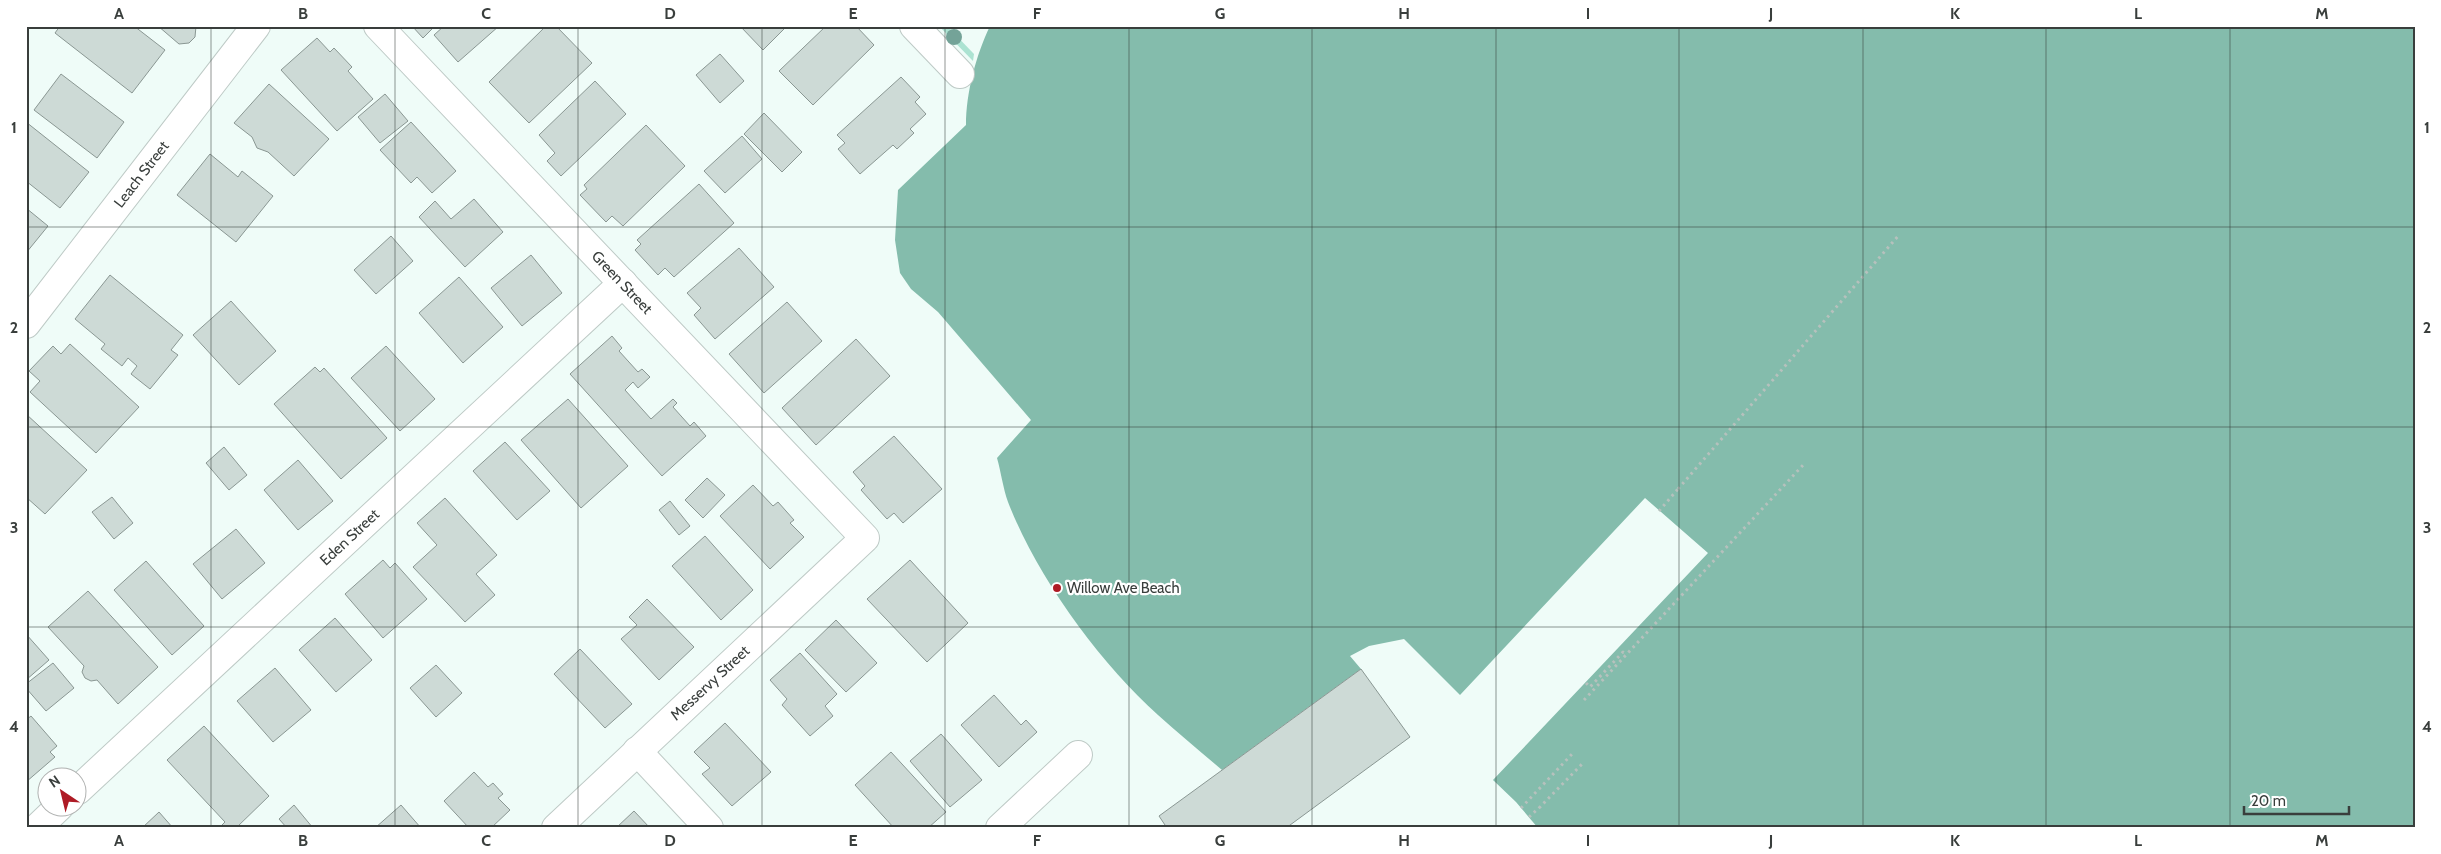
<svg xmlns="http://www.w3.org/2000/svg" width="2441" height="854" font-family="Cabin,sans-serif">
  <rect width="100%" height="100%" fill="#effcf8"/>
  <path fill="#ace3d2" d="M939 26H947L974 54 973 61Z"/>
  <path fill="#84bcac" d="M990 26H2415V828H1538L1516 802 1493 780 1708 553 1645 498 1460 695 1404 639 1369 646 1350 656 1361 669 1222 770C1201 752 1179 734 1158 715 1099 662 1037 577 1008 502 1003 488 1001 472 997 458L1031 420 938 312 911 289 900 273 895 240 898 190 966 125C966 93 976 55 990 26Z"/>
  <path fill="#cddad6" stroke="#8a9793" d="M60 26H134L165 50 132 93 55 33Z
    M158 26H196L195 37 189 43 179 44Z
    M412 26H435L423 38Z
    M444 26H499L458 62 434 35Z
    M546 26H556L592 63 529 123 489 82Z
    M740 26H787L763 50Z
    M826 26H856L874 45 813 105 779 71Z
    M317 38 330 52 334 48 352 67 348 71 373 99 337 131 281 70Z
    M720 54 744 81 720 103 696 75Z
    M61 74 124 122 97 158 34 110Z
    M901 77 920 97 915 102 926 114 910 129 914 133 897 149 893 145 860 174 838 149 845 143 837 135Z
    M595 81 626 114 561 176 547 161 555 153 539 135Z
    M269 84 329 139 294 176 268 152 257 148 252 137 234 123Z
    M385 94 408 121 380 143 358 117Z
    M764 113 802 152 782 172 744 134Z
    M26 122 89 172 60 208 26 181Z
    M411 122 456 171 432 193 417 177 411 183 380 150Z
    M646 125 685 166 623 226 612 216 606 222 580 195 587 189 584 185Z
    M742 136 762 159 725 193 704 171Z
    M210 154 238 177 242 171 273 196 236 242 177 195Z
    M699 184 734 223 674 277 665 268 658 275 635 250 641 244 637 240Z
    M474 199 503 232 465 267 419 217 435 201 451 219Z
    M26 208 48 226 26 253Z
    M391 236 413 261 376 294 354 270Z
    M739 248 774 287 715 339 694 315 701 308 687 293Z
    M531 255 562 293 522 326 491 288Z
    M110 275 183 335 171 350 178 355 150 389 131 374 137 366 128 358 122 366 101 349 105 344 75 319Z
    M459 277 503 327 463 363 419 313Z
    M231 301 276 351 239 385 193 335Z
    M787 302 822 341 764 393 729 354Z
    M612 336 622 348 619 351 638 372 642 369 650 377 638 388 633 382 625 390 651 419 673 399 677 403 673 407 690 426 694 422 706 436 662 476 570 374Z
    M856 339 890 376 816 445 782 408Z
    M70 344 139 407 96 453 30 392 40 381 29 371 53 346 61 354Z
    M386 346 435 399 400 431 351 378Z
    M315 367 320 372 324 368 387 438 341 479 274 404Z
    M568 399 628 466 581 508 521 440Z
    M26 414 87 470 45 514 26 497Z
    M894 436 942 489 903 523 894 513 887 519 861 490 865 486 853 472Z
    M505 442 550 491 517 520 473 471Z
    M224 447 247 475 229 490 206 463Z
    M298 460 333 501 298 530 264 490Z
    M707 478 725 495 703 518 685 500Z
    M753 485 773 506 778 502 794 520 790 523 804 537 770 569 720 516Z
    M112 497 133 523 114 539 92 512Z
    M445 498 497 555 476 574 495 595 465 622 413 567 437 545 417 523Z
    M670 501 690 526 679 535 659 510Z
    M236 529 265 563 222 599 193 564Z
    M705 536 753 590 721 620 672 566Z
    M383 560 390 568 395 563 427 599 383 638 345 594Z
    M910 560 968 623 927 662 867 599Z
    M146 561 204 626 172 655 114 590Z
    M88 591 158 667 118 704 97 680 91 681 85 678 82 672 84 666 48 627Z
    M647 599 694 647 659 680 621 639 637 625 629 617Z
    M335 618 372 660 336 692 299 650Z
    M836 620 877 663 846 692 805 650Z
    M26 634 49 660 26 680Z
    M580 649 632 704 605 728 554 674Z
    M800 653 837 694 825 706 833 716 810 736 782 705 787 699 770 680Z
    M53 663 74 688 46 711 26 688V684Z
    M436 665 462 693 436 717 410 688Z
    M275 668 311 710 273 742 237 701Z
    M1361 669 1410 737 1286 828H1167L1159 816Z
    M994 695 1021 725 1026 720 1037 732 999 767 961 725Z
    M31 716 57 746 50 752 55 757 26 782V720Z
    M725 723 771 772 732 806 702 774 710 768 694 752Z
    M204 726 269 796 236 828H219L225 822 167 760Z
    M941 734 982 780 950 807 910 761Z
    M891 752 946 812 928 828H894L855 785Z
    M474 772 488 787 493 783 503 794 498 798 510 810 491 828H469L444 801Z
    M294 805 313 828H287L279 819Z
    M401 805 421 828H375Z
    M634 811 650 828H616Z
    M159 812 173 828H142Z"/>
  <g fill="none" stroke-linecap="round" stroke-linejoin="round">
    <g stroke="#becac6" stroke-width="30">
      <g id="minor">
        <path id="s1" d="M378 26 865 538 556 828"/>
        <path d="M914 26 960 74"/>
        <path id="s2" d="M26 324 256 26"/>
        <path d="M637 751 709 828"/>
        <path id="s3" d="M78 790 623 283"/>
        <path d="M37 828 60 806"/>
        <path d="M1000 828 1078 755"/>
      </g>
    </g>
    <path stroke="#b6c1bd" stroke-width="3" stroke-dasharray="2.5 4" stroke-linecap="butt" d="M1678 489 1899 235
      M1659 511 1678 489
      M1586 683 1590 687 1623 652 1626 655
      M1584 700 1805 463
      M1521 808 1573 753
      M1539 808 1584 762
      M1529 817 1540 807"/>
    <use href="#minor" stroke="#fff" stroke-width="28"/>
  </g>
  <circle fill="#74a398" cx="954" cy="37" r="8"/>
  <path fill="none" stroke="#393e3c" stroke-width="1" stroke-opacity="0.55" d="M211 26V828M395 26V828M578 26V828M762 26V828M945 26V828M1129 26V828M1312 26V828M1496 26V828M1679 26V828M1863 26V828M2046 26V828M2230 26V828M26 227H2415M26 427H2415M26 627H2415"/>
  <circle fill="#ae1b25" stroke="#fff" stroke-width="2" cx="1057" cy="588" r="5"/>
  <g text-anchor="middle" stroke-width="4.5" stroke-linejoin="round" paint-order="stroke">
    <g font-size="15" fill="#393e3c" stroke="#fff">
      <text dy="5" stroke="none"><textPath href="#s2" startOffset="189">Leach Street</textPath></text>
      <text dy="5" stroke="none"><textPath href="#s1" startOffset="354">Green Street</textPath></text>
      <text dy="5" stroke="none"><textPath href="#s3" startOffset="371">Eden Street</textPath></text>
      <text transform="translate(710 683) rotate(-43)" y="5">Messervy Street</text>
    </g>
    <g font-size="15" fill="#393e3c" stroke="#fff" text-anchor="start">
      <text x="1067" y="593">Willow Ave Beach</text>
    </g>
  </g>
  <rect width="2441" height="854" fill="none" stroke="#ffffff" stroke-width="55"/>
  <g transform="translate(62 792) rotate(325)"><circle r="24" fill="#ffffff" stroke="#b0b2b1"/>
  <path d="M0-4L9 19L0 12L-9 19Z" fill="#ae1b25"/>
  <text y="-8" font-size="14" font-weight="bold" text-anchor="middle" fill="#393e3c">N</text>
  </g>
  <path d="M2244 806v8h105v-8" fill="none" stroke="#393e3c" stroke-width="2.5"/>
  <text x="2251" y="806" font-size="15" fill="#393e3c" stroke="#ffffff" stroke-width="4" paint-order="stroke">20 m</text>
  <rect x="28" y="28" width="2386" height="798" fill="none" stroke="#393e3c" stroke-width="2"/>
  <g font-size="16" text-anchor="middle" font-weight="bold" fill="#393e3c">
    <text x="119" y="19">A</text>
    <text x="303" y="19">B</text>
    <text x="486" y="19">C</text>
    <text x="670" y="19">D</text>
    <text x="853" y="19">E</text>
    <text x="1037" y="19">F</text>
    <text x="1220" y="19">G</text>
    <text x="1404" y="19">H</text>
    <text x="1588" y="19">I</text>
    <text x="1771" y="19">J</text>
    <text x="1955" y="19">K</text>
    <text x="2138" y="19">L</text>
    <text x="2322" y="19">M</text>
    <text x="14" y="133">1</text>
    <text x="2427" y="133">1</text>
    <text x="14" y="333">2</text>
    <text x="2427" y="333">2</text>
    <text x="14" y="533">3</text>
    <text x="2427" y="533">3</text>
    <text x="14" y="732">4</text>
    <text x="2427" y="732">4</text>
    <text x="119" y="846">A</text>
    <text x="303" y="846">B</text>
    <text x="486" y="846">C</text>
    <text x="670" y="846">D</text>
    <text x="853" y="846">E</text>
    <text x="1037" y="846">F</text>
    <text x="1220" y="846">G</text>
    <text x="1404" y="846">H</text>
    <text x="1588" y="846">I</text>
    <text x="1771" y="846">J</text>
    <text x="1955" y="846">K</text>
    <text x="2138" y="846">L</text>
    <text x="2322" y="846">M</text>
  </g>
</svg>
